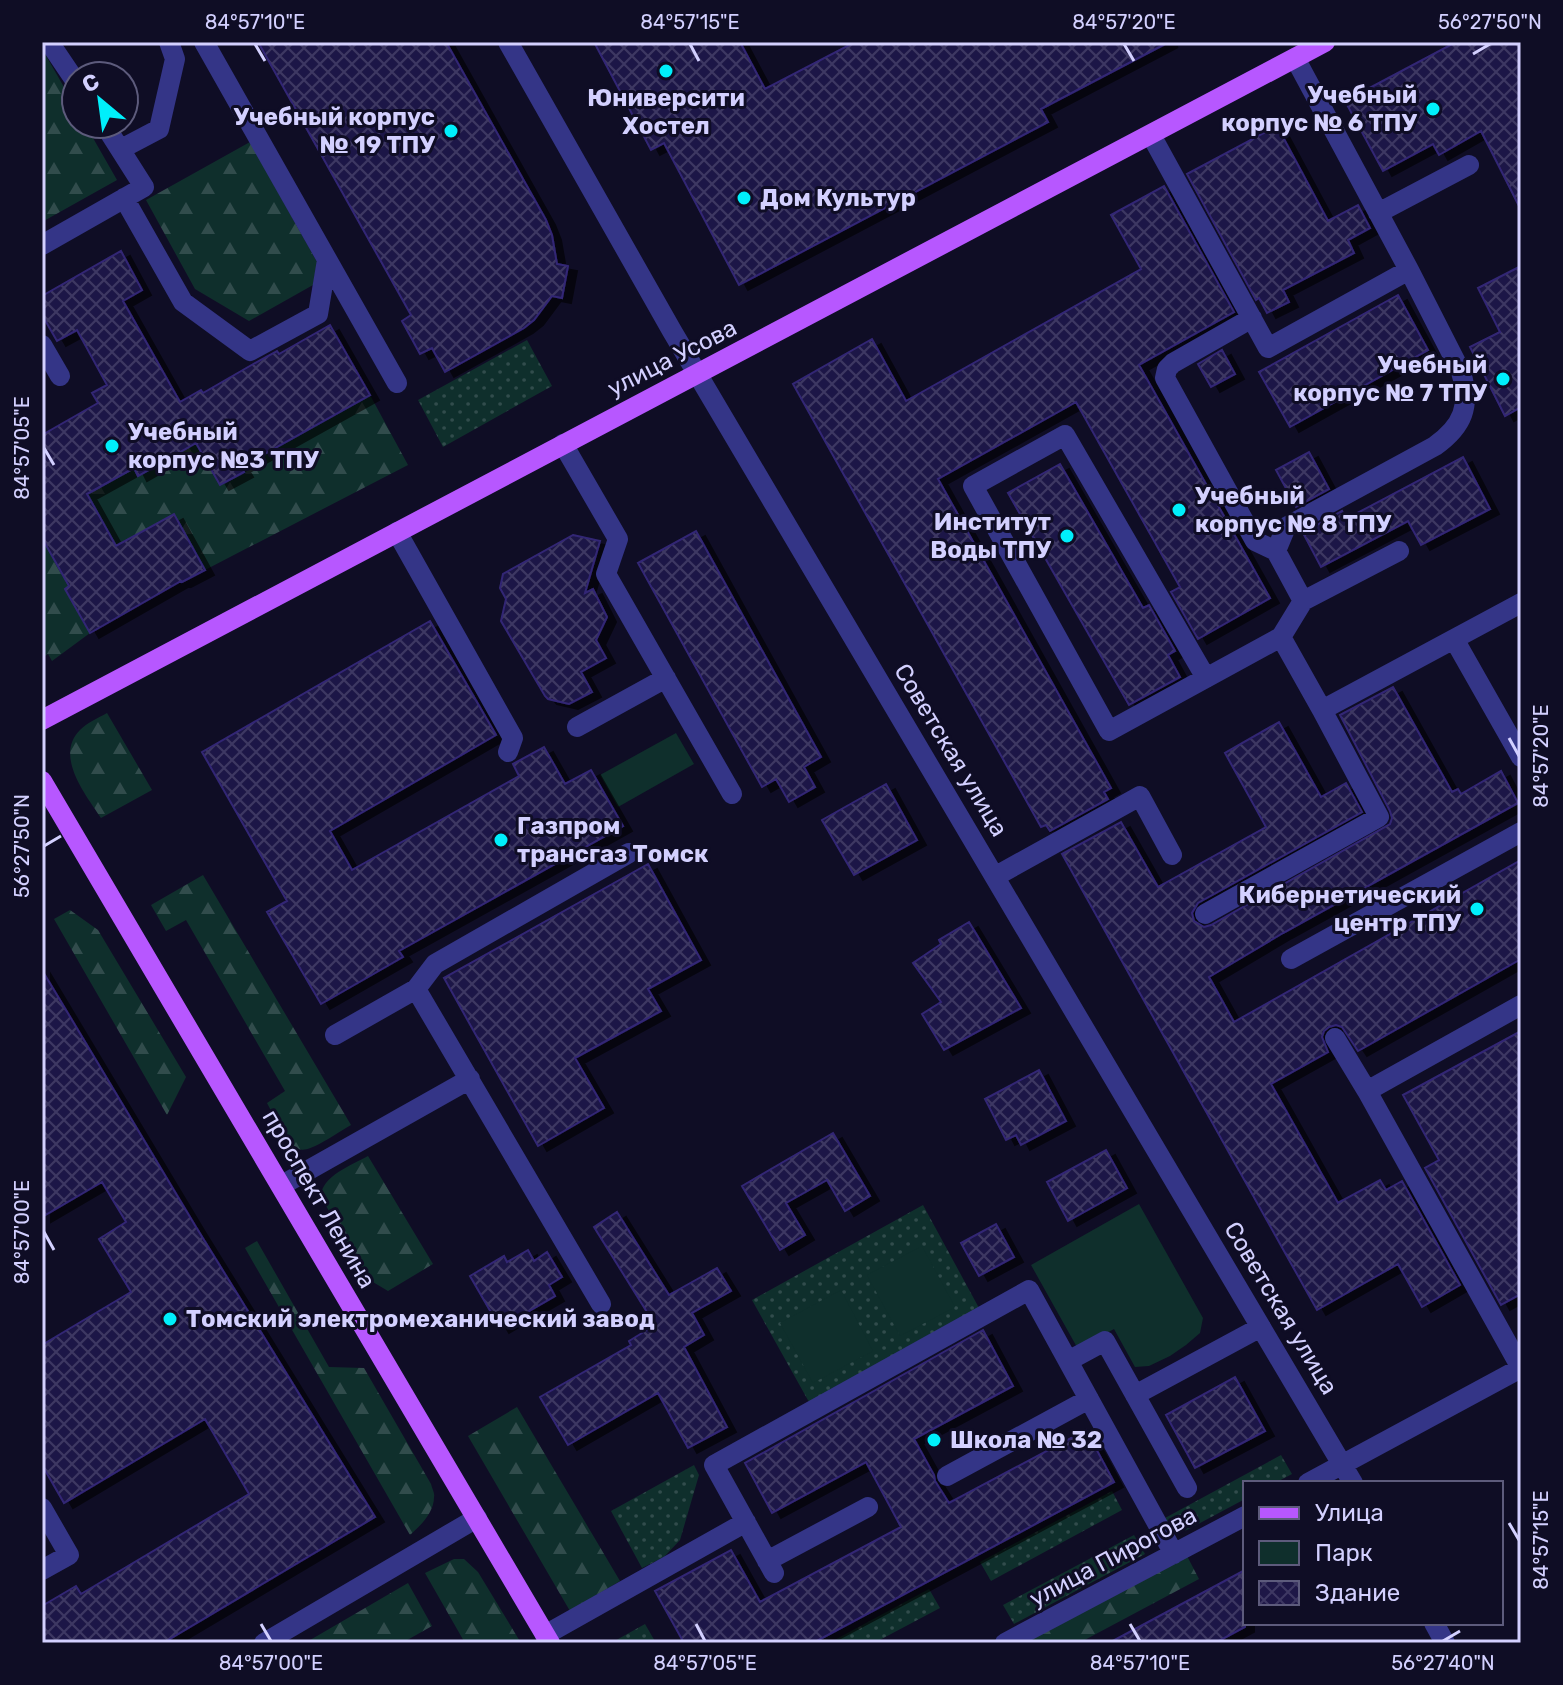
<svg xmlns="http://www.w3.org/2000/svg" width="1563" height="1685" font-family="Rubik,sans-serif">
  <defs>
    <pattern id="grass-dots" width="8" height="8" patternUnits="userSpaceOnUse" patternTransform="scale(2)"><rect width="8" height="8" fill="#0f2f2c"/><path d="M2 2h.1M6 6h.1" fill="none" stroke="#314c4c" stroke-width="1.8" stroke-linecap="round"/></pattern>
    <pattern id="forest-firs" width="22" height="20" patternUnits="userSpaceOnUse" patternTransform="scale(2)"><rect width="22" height="20" fill="#0f2f2c"/><path d="M5 1l3.5 6h-7zM16 11l3.5 6h-7z" fill="#314c4c"/></pattern>
    <pattern id="building-cross-hatch" width="8" height="8" patternUnits="userSpaceOnUse" patternTransform="scale(2)"><rect width="8" height="8" fill="#1e1747"/><path d="M0 0l8 8M0 8l8-8" fill="none" stroke="#3e3863"/></pattern>
    <filter id="shadow"><feDropShadow dx="9" dy="5" stdDeviation="0" flood-color="#0009"/></filter>
  </defs>
  <rect width="100%" height="100%" fill="#0f0d25"/>
  <path fill="url(#grass-dots)" d="M527 340 552 386 443 447 418 400Z
    M923 1205 979 1308 809 1402 752 1300Z
    M1281 1455 1292 1474 1275 1483H1245V1499L1187 1530C1175 1534 1171 1527 1165 1518Z
    M694 1465 699 1475 680 1540 664 1557 642 1568 611 1511Z
    M1112 1491 1122 1510 991 1581 980 1562Z
    M1134 1535 1145 1554 1014 1624 1003 1605Z
    M929 1589 940 1608 874 1643H829Z
    M645 1624 656 1643H611Z"/>
  <path fill="url(#forest-firs)" d="M45 54 76 108V124H85L117 180 42 222V55Z
    M250 142 317 262 313 285 249 321 195 289 146 200Z
    M370 395 408 465 205 570 174 514 122 557 87 494 134 468 138 476 195 439 221 485 243 472 241 467Z
    M42 538 69 586 65 589 90 633 52 661 48 654 42 658Z
    M107 713 152 790 101 818C86 795 54 756 80 730 87 723 98 718 107 713Z
    M203 875 351 1125C293 1160 299 1162 267 1103L285 1091 186 920 166 931 151 905Z
    M70 910 98 930 186 1077 167 1115 54 919Z
    M368 1156 433 1264 388 1291 368 1279 321 1197C321 1176 352 1165 368 1156Z
    M257 1241 329 1367 364 1368 431 1484C432 1489 435 1493 434 1497 434 1513 420 1526 410 1535L245 1248Z
    M517 1407 620 1581 570 1611 468 1436Z
    M1187 1556 1199 1579 1079 1643H1025Z
    M454 1559H464L478 1572 521 1643H465L425 1573Z
    M408 1583 432 1626 402 1643H305Z"/>
  <path fill="#0f2f2c" d="M676 733 694 764 618 807 600 775Z
    M1139 1204 1203 1318 1200 1333 1186 1345 1170 1356 1149 1366 1135 1367 1114 1329 1078 1349 1031 1265Z
    M922 1246 955 1307 900 1336 867 1275Z
    M841 1290 873 1351 813 1383 780 1323Z"/>
  <path fill="url(#building-cross-hatch)" stroke="#332775" stroke-width="2" filter="url(#shadow)" d="M258 42H446L546 220 552 235 557 264 568 266 562 298 552 296 534 320 524 328 445 372 432 348 420 354 402 321 411 315Z
    M594 42H740L765 89 855 42H1169L1041 109 1048 122 739 285 664 143 651 150Z
    M1456 42H1521V210L1481 131 1439 155 1433 144 1383 171 1345 101Z
    M1277 126 1328 221 1358 205 1370 228 1348 240 1354 253 1283 290 1289 302 1267 313 1259 298 1256 300 1187 174Z
    M1164 186 1234 312 1139 365 1270 598 1198 639 1171 592 1180 587 1076 402 938 479 1111 788 1104 792 1108 799 1050 831 1046 825 1041 827 793 384 872 339 906 401 1141 269 1111 215Z
    M121 251 142 290 123 301 180 402 201 390 203 393 255 363 277 351 279 354 330 325 370 395 241 467 244 472 220 485 196 443 138 476 134 468 87 494 116 546 174 514 205 570 182 582 181 581 90 633 65 589 69 586 42 538V435L98 403 92 393 107 385 77 330 57 341 42 315V296Z
    M1521 266V407L1505 416 1470 347 1500 332 1478 288Z
    M1398 295 1428 350 1290 427 1259 372Z
    M1222 350 1235 374 1211 387 1198 364Z
    M1309 452 1329 489 1296 507 1276 470Z
    M1463 457 1490 509 1421 545 1408 521 1321 567 1303 533 1342 511 1346 519Z
    M1060 464 1143 608 1149 605 1175 651 1168 655 1180 677 1129 705 1008 493Z
    M696 531 821 757 804 767 815 787 789 802 776 779 762 787 638 563Z
    M573 535 600 541 585 593 593 589 607 617 596 640 606 658 581 672 592 692 569 704 548 699 545 696 501 621 506 599 500 588 503 574Z
    M430 621 496 735 330 831 352 870 519 776 513 764 544 747 565 784 591 770 623 826 399 951 403 957 321 1004 267 912 287 901 202 752Z
    M1393 687 1452 792 1458 789 1461 794 1501 771 1518 803 1283 933 1209 977 1234 1022 1521 860V959L1358 1051 1342 1027 1336 1025 1329 1027 1324 1031 1322 1037 1328 1052 1271 1084 1338 1203 1380 1180 1386 1190 1402 1181 1460 1285 1422 1307 1398 1264 1317 1310 1062 854 1121 822 1158 887 1266 827 1225 753 1279 722 1321 797 1346 783 1362 812 1198 903 1192 913 1194 921 1204 927 1211 925 1390 824 1392 818 1390 811 1340 715Z
    M886 784 917 840 854 875 822 820Z
    M648 864 701 960 648 989 661 1011 575 1058 604 1108 538 1146 444 978Z
    M969 922 1021 1008 944 1050 922 1014 941 1002 913 963 941 944 939 940Z
    M42 970 196 1227 375 1517 163 1643H42V1606L76 1586 81 1594 249 1494 205 1419 64 1503 42 1465V1345L131 1292 99 1239 126 1222 102 1182 42 1217Z
    M1521 1031V1294L1501 1305 1425 1168 1439 1160 1403 1095Z
    M1039 1070 1066 1121 1021 1145 1016 1135 1006 1140 985 1099Z
    M833 1133 870 1196 845 1211 827 1180 786 1203 805 1235 780 1250 742 1186Z
    M1106 1150 1127 1188 1068 1221 1047 1182Z
    M617 1212 669 1295 717 1268 731 1291 692 1313 704 1335 684 1347 727 1427 688 1448 658 1393 568 1445 540 1397 631 1345 629 1341 655 1325 594 1227Z
    M996 1224 1014 1257 979 1276 961 1243Z
    M528 1250 534 1261 547 1252 562 1277 549 1285 555 1296 500 1328 470 1276 504 1256 507 1262Z
    M983 1330 1013 1386 914 1439 934 1475 935 1481 949 1503 1086 1430 1114 1482 813 1643H684L655 1591 731 1550 760 1602 901 1527 866 1462 772 1513 745 1463Z
    M1235 1377 1265 1431 1195 1468 1166 1415Z
    M1245 1570V1627L1215 1643H1109Z"/>
  <g fill="none" stroke-linecap="round" stroke-linejoin="round">
    <path stroke="#343587" stroke-width="20" d="M49 42 76 82
      M204 42 397 383
      M508 42 672 331 1353 1483
      M1151 135 1268 348 1409 270
      M121 149 159 129 175 59 169 42
      M124 198 183 302 250 351 318 314 327 260
      M1378 213 1469 165
      M42 245 144 187 104 124
      M1252 318 1173 363 1167 369 1165 378 1255 541 1276 551
      M42 345 60 376
      M563 444 618 539 606 574 732 794
      M397 532 513 738 508 752
      M1303 601 1399 551
      M1521 603 1454 639 1521 757
      M1281 637 1322 710 1454 639
      M1206 678 1065 435 973 486 1109 731 1281 637 1303 601 1276 551 1286 527 1435 446C1463 426 1471 406 1461 372L1409 270 1295 58
      M577 727 666 678
      M996 876 1140 796 1172 855
      M1205 914 1379 817 1322 710
      M1291 959 1521 832
      M416 989 601 1304
      M335 1035 416 989 435 964 629 853
      M1335 1038 1367 1091 1521 1368
      M1367 1091 1521 1005
      M282 1185 470 1079
      M1068 1361 1105 1341 1187 1488
      M1135 1395 1261 1327
      M947 1476 1089 1399
      M1308 1483 1521 1368
      M42 1508 69 1555 42 1570
      M767 1561 868 1507
      M774 1573 714 1465 1029 1290 1174 1554
      M1434 1623 1445 1643
      M545 1635 746 1522
      M264 1643 477 1518
      M1005 1643 1245 1516"/>
    <path stroke="#b757ff" stroke-width="20" d="M42 720 1325 42
      M42 781 550 1643"/>
  </g>
  <path fill="none" stroke="#d3d0ff" stroke-width="3" d="M255 44 265 61M690 44 699 61M1124 44 1134 61M1473 54 1490 44M44 448 54 465M1509 738 1519 756M44 846 61 836M44 1232 54 1250M1509 1523 1519 1540M261 1624 271 1641M696 1624 705 1641M1130 1624 1140 1641M1443 1641 1460 1631"/>
  <g fill="#00effb" stroke="#0f0d25" stroke-width="3">
    <circle cx="666" cy="71" r="8"/>
    <circle cx="1433" cy="109" r="8"/>
    <circle cx="451" cy="131" r="8"/>
    <circle cx="744" cy="198" r="8"/>
    <circle cx="1503" cy="379" r="8"/>
    <circle cx="112" cy="446" r="8"/>
    <circle cx="1179" cy="510" r="8"/>
    <circle cx="1067" cy="536" r="8"/>
    <circle cx="501" cy="840" r="8"/>
    <circle cx="1477" cy="909" r="8"/>
    <circle cx="170" cy="1319" r="8"/>
    <circle cx="934" cy="1440" r="8"/>
  </g>
  <g text-anchor="middle" stroke-width="6" stroke-linejoin="round" paint-order="stroke">
    <g font-size="24" font-weight="bold" fill="#d3d0ff" stroke="#0f0d25" text-anchor="start">
      <text x="1417" y="103" text-anchor="end">Учебный<tspan x="1417" dy="28">корпус № 6 ТПУ</tspan></text>
      <text x="666" y="106" text-anchor="middle">Юниверсити<tspan x="666" dy="28">Хостел</tspan></text>
      <text x="435" y="125" text-anchor="end">Учебный корпус<tspan x="435" dy="28">№ 19 ТПУ</tspan></text>
      <text x="760" y="206">Дом Культур</text>
      <text x="1487" y="373" text-anchor="end">Учебный<tspan x="1487" dy="28">корпус № 7 ТПУ</tspan></text>
      <text x="128" y="440">Учебный<tspan x="128" dy="28">корпус №3 ТПУ</tspan></text>
      <text x="1195" y="504">Учебный<tspan x="1195" dy="28">корпус № 8 ТПУ</tspan></text>
      <text x="1051" y="530" text-anchor="end">Институт<tspan x="1051" dy="28">Воды ТПУ</tspan></text>
      <text x="517" y="834">Газпром<tspan x="517" dy="28">трансгаз Томск</tspan></text>
      <text x="1461" y="903" text-anchor="end">Кибернетический<tspan x="1461" dy="28">центр ТПУ</tspan></text>
      <text x="186" y="1327">Томский электромеханический завод</text>
      <text x="950" y="1448">Школа № 32</text>
    </g>
    <g font-size="24" fill="#d3d0ff" stroke="#0f0d25">
      <text transform="translate(672 358) rotate(-27)" y="8">улица Усова</text>
      <text transform="translate(951 750) rotate(59)" y="8">Советская улица</text>
      <text transform="translate(319 1199) rotate(60)" y="8">проспект Ленина</text>
      <text transform="translate(1281 1308) rotate(59)" y="8">Советская улица</text>
      <text transform="translate(1113 1557) rotate(-28)" y="8">улица Пирогова</text>
    </g>
  </g>
  <rect width="1563" height="1685" fill="none" stroke="#0f0d25" stroke-width="88"/>
  <rect x="1243" y="1481" width="260" height="144" fill="#0f0d25" stroke="#5d5b7c" stroke-width="2"/>
  <rect x="1259" y="1507" width="40" height="12" fill="#b757ff" stroke="#5d5b7c" stroke-width="2"/>
  <text x="1315" y="1521" font-size="24" fill="#d3d0ff">Улица</text>
  <rect x="1259" y="1541" width="40" height="24" fill="#0f2f2c" stroke="#5d5b7c" stroke-width="2"/>
  <text x="1315" y="1561" font-size="24" fill="#d3d0ff">Парк</text>
  <rect x="1259" y="1581" width="40" height="24" fill="url(#building-cross-hatch)" stroke="#5d5b7c" stroke-width="2"/>
  <text x="1315" y="1601" font-size="24" fill="#d3d0ff">Здание</text>
  <g transform="translate(100 100) rotate(331)"><circle r="38" fill="#0f0d25" stroke="#5d5b7c" stroke-width="2"/>
  <path d="M0-6L14 30L0 20L-14 30Z" fill="#00effb"/>
  <text y="-12" font-size="22" font-weight="bold" text-anchor="middle" fill="#d3d0ff">С</text>
  </g>
  <rect x="44" y="44" width="1475" height="1597" fill="none" stroke="#d3d0ff" stroke-width="3"/>
  <g font-size="20" text-anchor="middle" fill="#d3d0ff">
    <text x="255" y="29">84°57'10"E</text>
    <text x="690" y="29">84°57'15"E</text>
    <text x="1124" y="29">84°57'20"E</text>
    <text x="1490" y="29">56°27'50"N</text>
    <text transform="translate(22 448) rotate(-90)" y="7">84°57'05"E</text>
    <text transform="translate(1541 756) rotate(-90)" y="7">84°57'20"E</text>
    <text transform="translate(22 846) rotate(-90)" y="7">56°27'50"N</text>
    <text transform="translate(22 1232) rotate(-90)" y="7">84°57'00"E</text>
    <text transform="translate(1541 1540) rotate(-90)" y="7">84°57'15"E</text>
    <text x="271" y="1670">84°57'00"E</text>
    <text x="705" y="1670">84°57'05"E</text>
    <text x="1140" y="1670">84°57'10"E</text>
    <text x="1443" y="1670">56°27'40"N</text>
  </g>
</svg>
